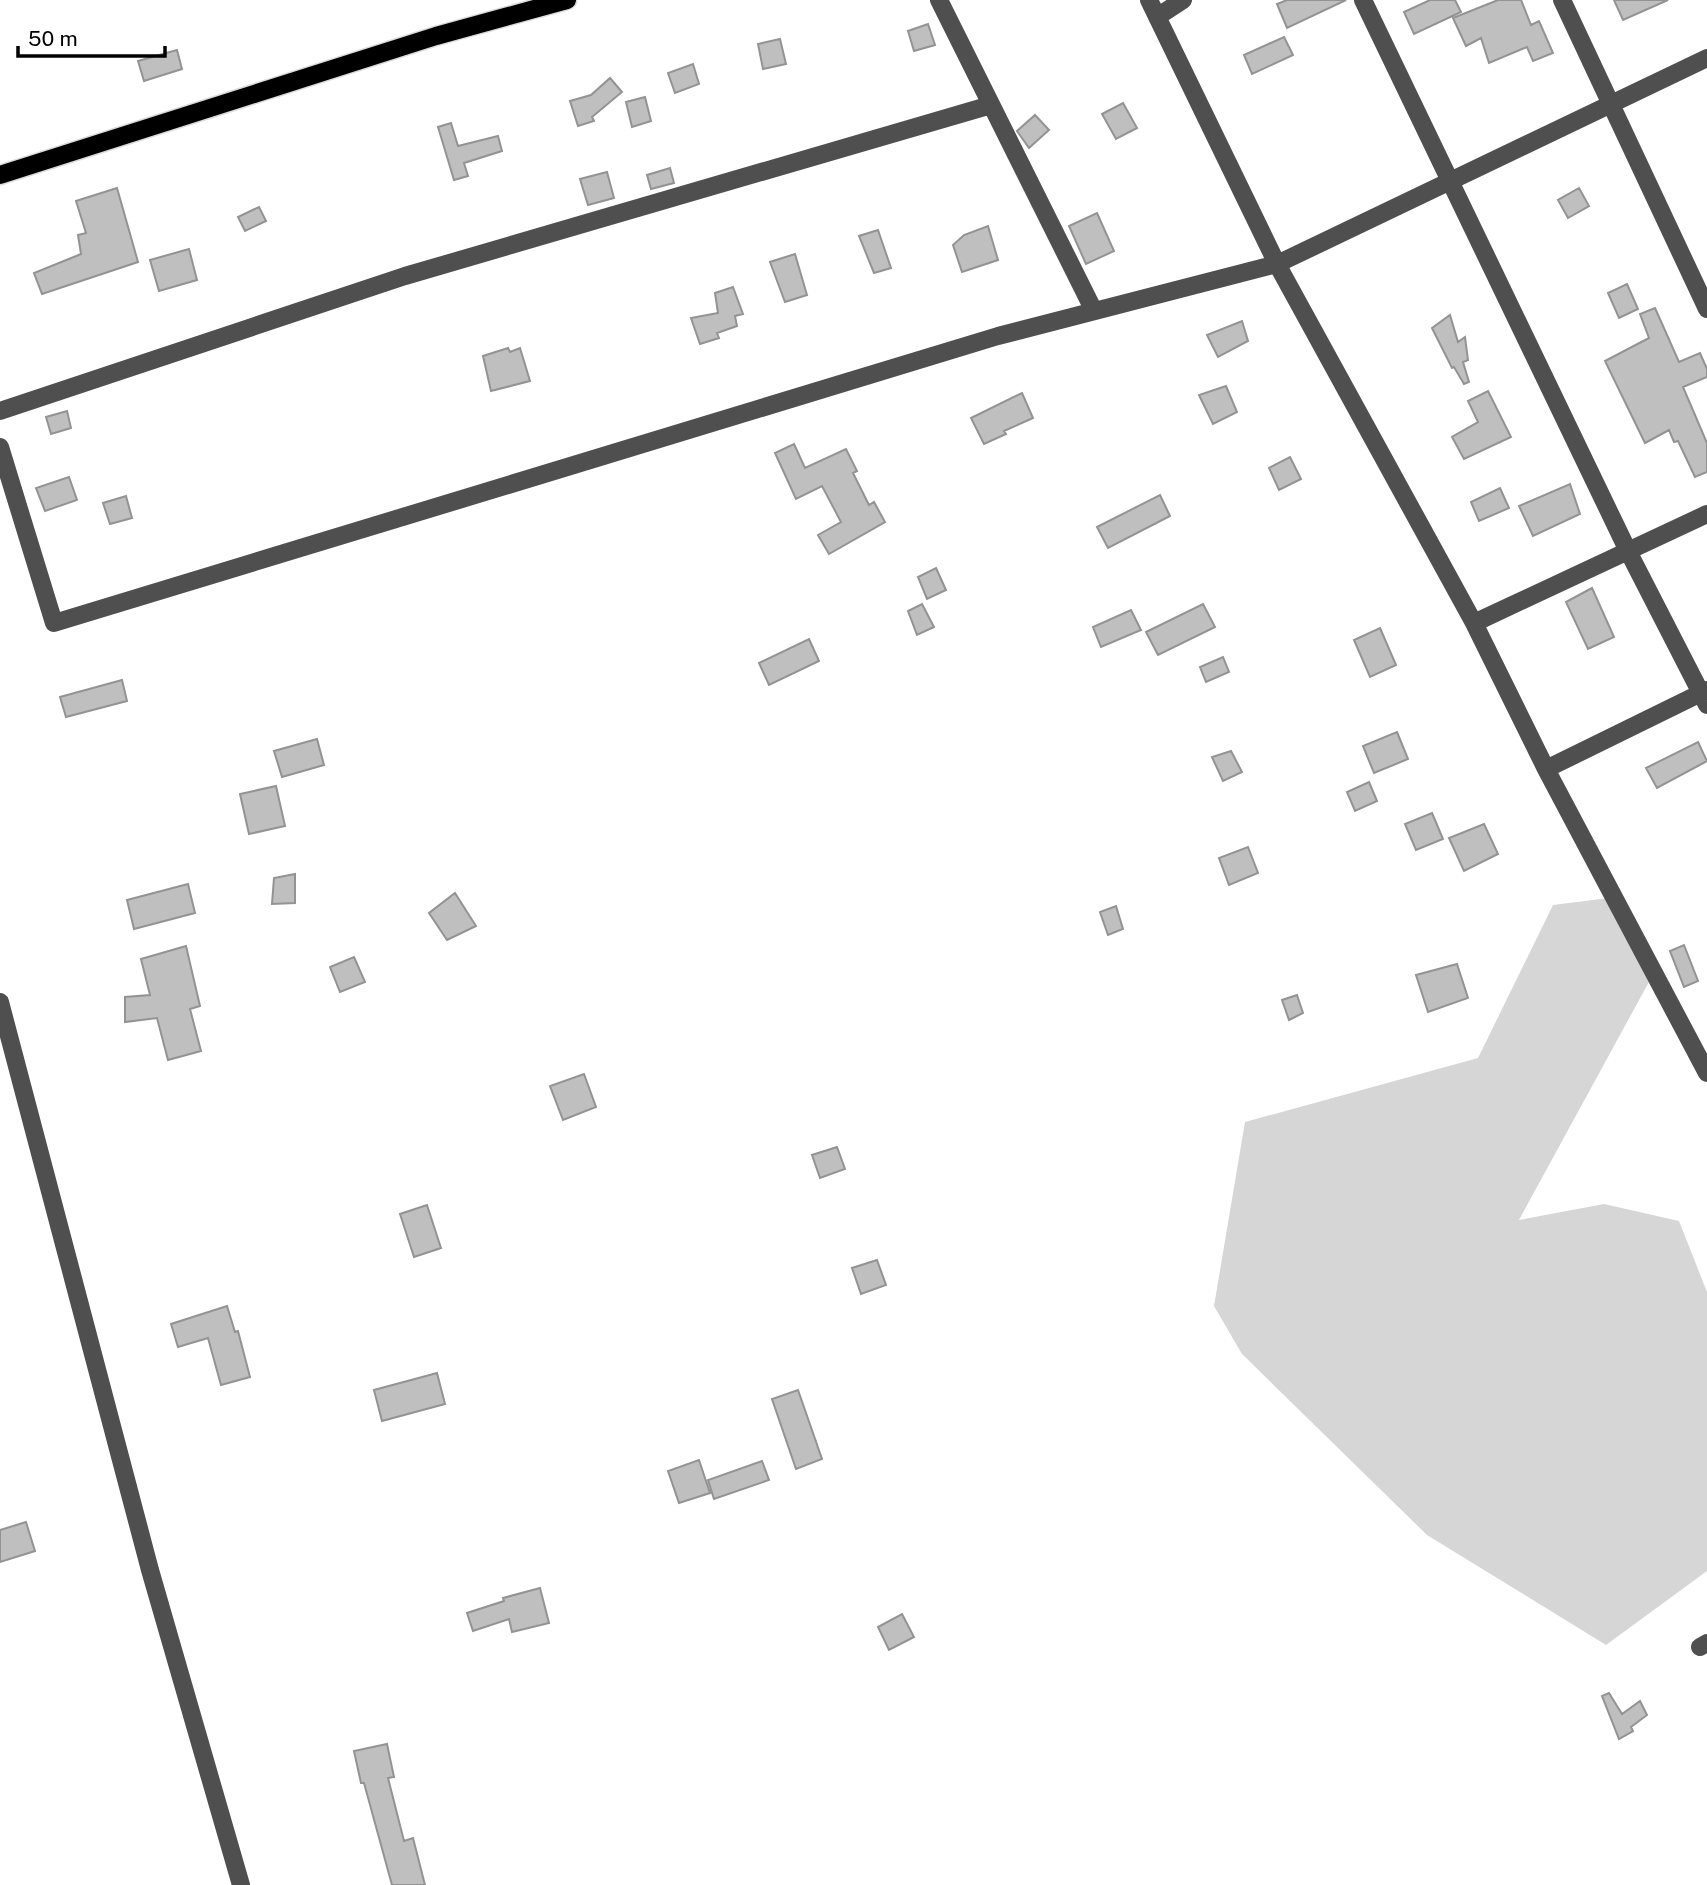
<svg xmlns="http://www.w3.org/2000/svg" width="1707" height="1885" font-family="'Public Sans',sans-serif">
  <rect width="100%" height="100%" fill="#fff"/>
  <path fill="#d6d6d6" d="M1609 898 1650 980 1519 1220 1604 1204 1679 1221 1707 1292V1571L1606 1645 1427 1535 1242 1354 1214 1306 1245 1122 1478 1058 1553 905Z"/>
  <path fill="#bfbfbf" stroke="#939393" stroke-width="2" d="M1287 0H1346L1287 28 1277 4Z
    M1430 0H1455L1461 12 1414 34 1404 12Z
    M1498 0H1521L1531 25 1539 21 1553 53 1533 61 1527 47 1489 63 1481 38 1466 46 1453 18Z
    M1614 0H1668L1623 20Z
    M928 24 935 45 914 51 908 31Z
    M1284 37 1293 55 1252 74 1244 55Z
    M780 39 786 64 763 69 758 44Z
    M177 50 182 69 144 81 138 61Z
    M693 64 699 84 675 93 668 73Z
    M610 78 622 92 592 117 594 121 578 126 570 101 591 95Z
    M645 97 651 121 632 127 626 102Z
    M1123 103 1137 128 1116 139 1102 114Z
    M1035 115 1049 130 1029 148 1017 131Z
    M451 123 458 146 498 136 502 151 464 163 468 176 454 180 438 127Z
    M670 168 674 183 651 189 647 175Z
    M607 172 614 198 588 205 580 179Z
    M117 188 138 262 42 294 34 273 81 254 78 235 86 233 76 201Z
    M1579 188 1589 206 1568 218 1558 200Z
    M259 207 266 221 245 231 238 217Z
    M1097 213 1114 251 1086 264 1069 226Z
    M988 226 998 260 962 272 953 245 964 235Z
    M878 230 891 268 874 273 859 236Z
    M189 249 197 280 159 291 150 260Z
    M795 254 807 295 785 302 770 262Z
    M1627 284 1638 309 1619 318 1608 293Z
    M733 287 743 314 735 316 737 326 717 333 719 338 700 344 691 318 718 313 715 293Z
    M1655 308 1679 362 1700 353 1707 369V377L1683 387 1707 443V472L1695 477 1678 441 1674 442 1669 430 1645 443 1605 361 1649 338 1640 314Z
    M1450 315 1458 342 1465 337 1468 360 1463 362 1469 382 1464 384 1454 367 1452 368 1432 328Z
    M1242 321 1248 341 1218 357 1207 335Z
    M508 348 510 352 520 348 530 381 491 391 483 356Z
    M1226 386 1237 412 1213 424 1199 395Z
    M1488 391 1511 437 1464 459 1452 437 1478 422 1468 401Z
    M1022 393 1033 418 1004 431 1006 434 984 444 971 418Z
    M67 411 71 428 51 434 46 417Z
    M794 444 805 468 846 449 857 471 853 473 869 505 874 502 885 522 829 554 818 535 841 522 822 486 796 499 775 453Z
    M1290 457 1301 479 1279 490 1269 468Z
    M69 477 77 500 45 511 36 488Z
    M1570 484 1580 514 1533 536 1519 506Z
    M1500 488 1509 508 1479 521 1471 502Z
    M1160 495 1170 516 1108 548 1097 527Z
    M126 496 132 518 110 524 103 503Z
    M936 568 946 590 927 599 918 577Z
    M1592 588 1614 637 1588 649 1566 602Z
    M922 604 934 627 917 635 908 611Z
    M1203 604 1215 627 1158 655 1146 632Z
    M1131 610 1141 630 1101 647 1093 627Z
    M1380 628 1396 665 1370 677 1354 640Z
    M809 639 819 661 769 685 759 663Z
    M1223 657 1229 672 1206 682 1200 667Z
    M122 680 127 701 66 717 60 697Z
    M1397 732 1408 759 1374 773 1363 746Z
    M317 739 324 765 282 777 274 751Z
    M1698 742 1707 761 1657 788 1646 768Z
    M1231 751 1242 772 1223 781 1212 757Z
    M1369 782 1377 801 1355 811 1347 792Z
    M276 786 285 826 249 834 240 794Z
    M1432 813 1443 839 1416 850 1405 824Z
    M1484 824 1498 854 1464 871 1449 838Z
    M1248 847 1258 873 1229 885 1219 858Z
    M295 874V903L272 904 274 878Z
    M188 884 195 913 134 929 127 900Z
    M455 893 476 926 447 940 429 913Z
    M1116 906 1123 929 1108 935 1100 912Z
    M1684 945 1698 981 1684 987 1670 951Z
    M186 946 200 1006 190 1009 201 1051 168 1060 157 1018 125 1022V997L150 995 141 959Z
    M354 957 365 982 340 992 330 967Z
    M1457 964 1468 998 1428 1012 1416 975Z
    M1297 995 1303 1013 1289 1020 1282 1000Z
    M584 1074 596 1107 563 1120 550 1086Z
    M837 1147 845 1169 820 1178 812 1155Z
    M427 1205 441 1248 414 1257 400 1214Z
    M877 1260 886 1285 861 1294 852 1268Z
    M227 1306 235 1332 238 1331 250 1377 221 1385 208 1338 178 1347 171 1324Z
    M437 1373 445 1404 382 1421 374 1390Z
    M798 1390 822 1459 796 1469 772 1399Z
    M699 1460 710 1493 679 1503 668 1471Z
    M762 1461 769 1480 714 1499 708 1480Z
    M26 1522 35 1551 0 1562V1530Z
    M540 1588 549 1623 512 1632 509 1619 473 1631 467 1613 504 1601 503 1598Z
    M902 1614 914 1637 889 1650 878 1627Z
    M1609 1693 1622 1714 1640 1701 1647 1715 1631 1727 1633 1731 1619 1739 1602 1696Z
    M387 1744 394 1777 388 1778 404 1841 413 1838 425 1885H392L364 1783H361L354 1751Z"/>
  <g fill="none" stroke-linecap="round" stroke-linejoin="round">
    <g stroke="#dbdbdb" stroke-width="21">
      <path id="major" d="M0 175 436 36 567 0"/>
    </g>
    <path stroke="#4f4f4f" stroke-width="18" d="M939 0 1094 311
      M1149 0 1277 264 1474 623 1546 769 1707 1073
      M1363 0 1628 551 1707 705
      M1562 0 1707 309
      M1157 17 1183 0
      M0 411 405 276 991 105
      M0 447 54 623 998 336 1277 264 1707 58
      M1474 623 1707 514
      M1546 769 1707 690
      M0 1002 150 1570 241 1885
      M1700 1647 1707 1643"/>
    <use href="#major" stroke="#000" stroke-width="18"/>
  </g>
  <path d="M18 46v10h147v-10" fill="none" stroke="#000000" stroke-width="3.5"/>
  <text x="28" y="46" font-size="21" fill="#000000" stroke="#ffffff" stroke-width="5" paint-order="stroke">50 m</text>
</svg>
